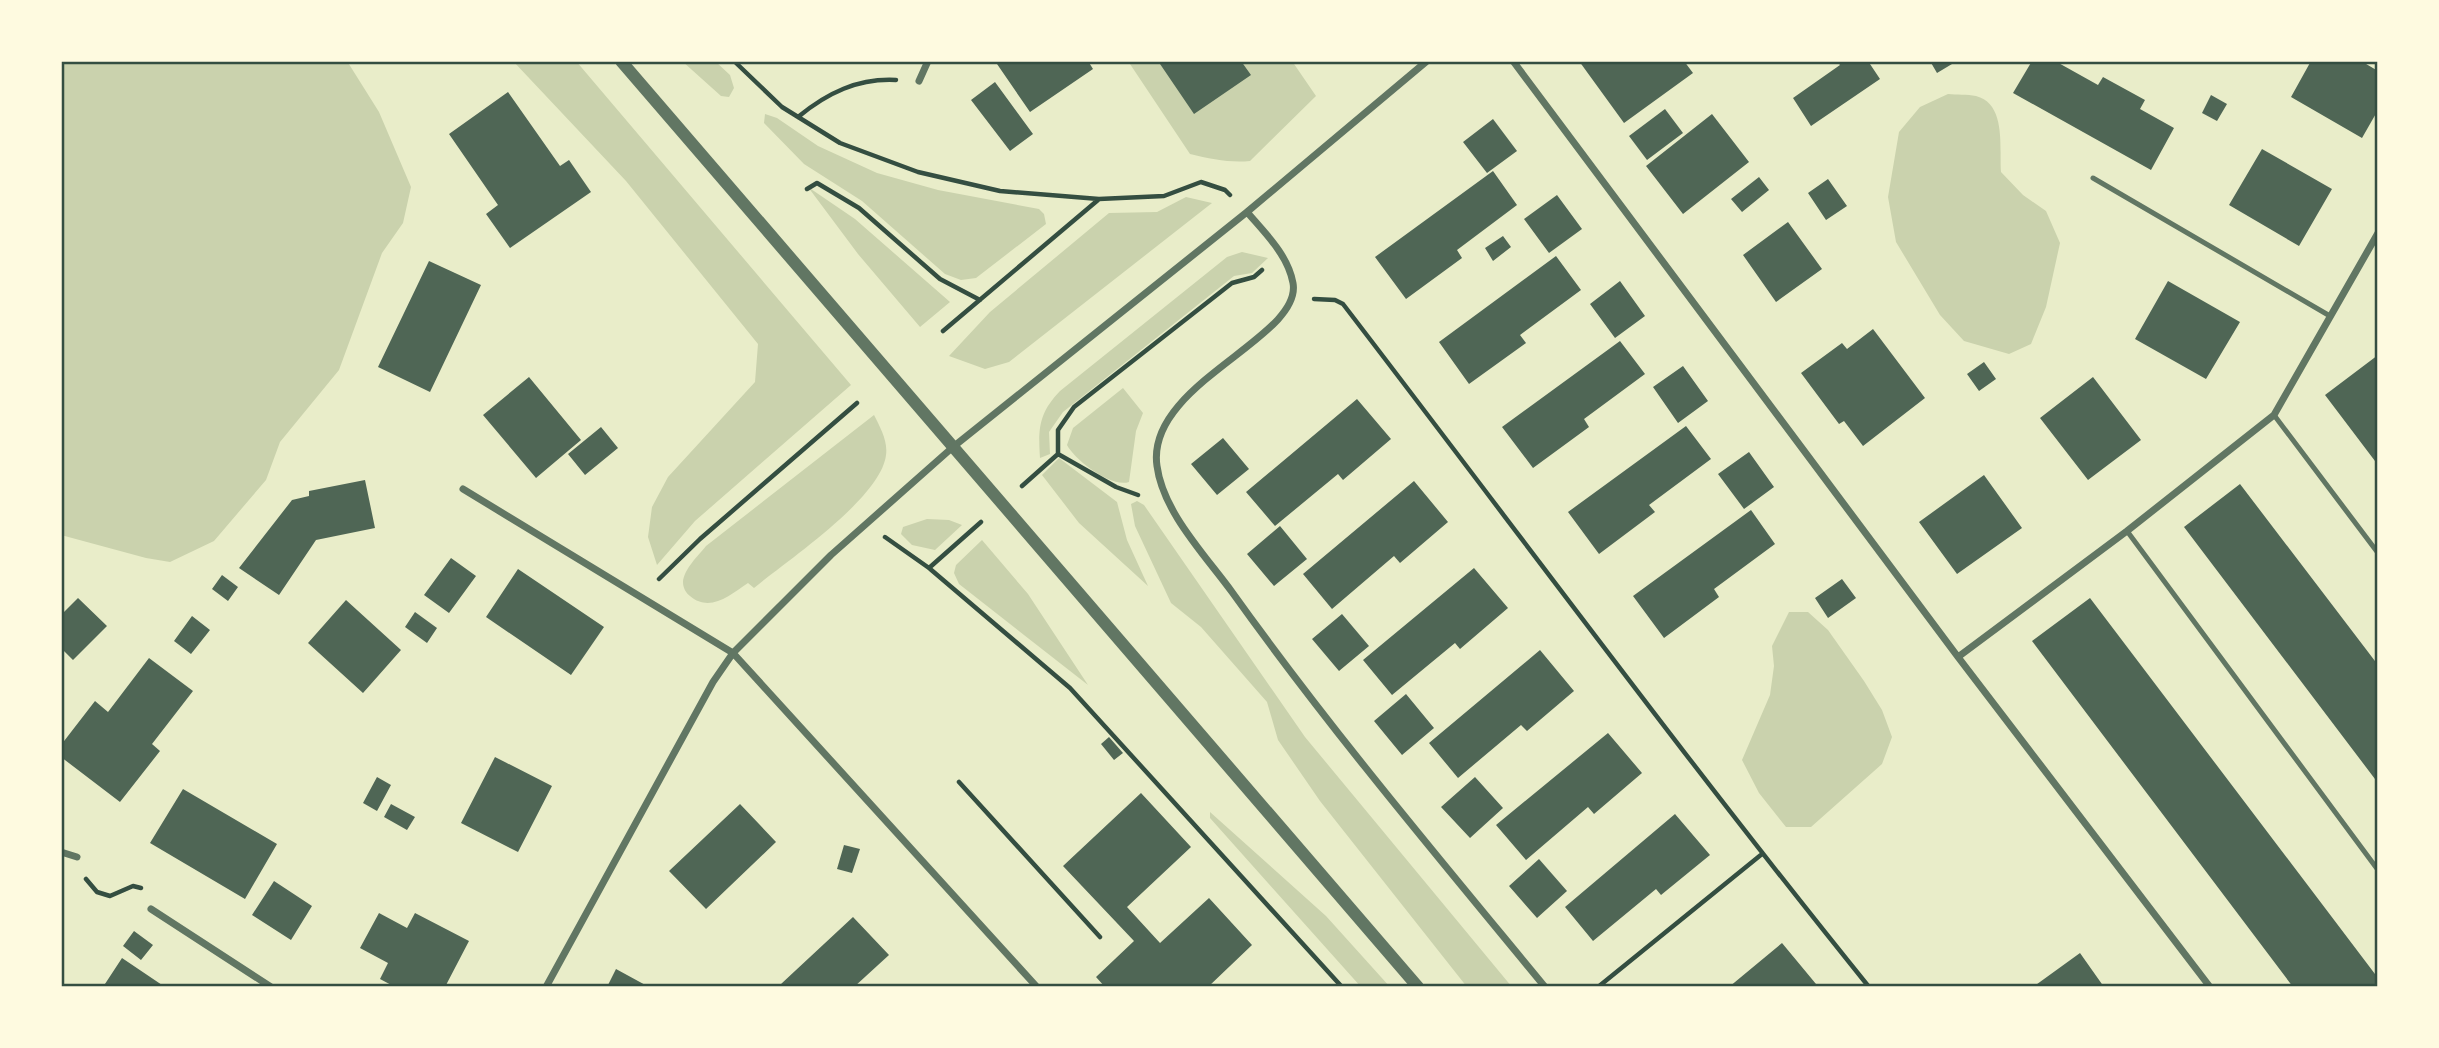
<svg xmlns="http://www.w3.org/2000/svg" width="2439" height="1048" font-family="Commissioner,sans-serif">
  <rect width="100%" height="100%" fill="#e9edc9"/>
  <path fill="#cad2ad" d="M61 61H347L379 112 411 187 403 223 382 253 339 370 280 442 266 480 214 541 170 562 146 558 61 535Z
    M513 61H576L851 385 695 521 657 565 648 537 652 507 668 477 755 382 758 344 626 181Z
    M682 61H715L730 75 734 88 729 97 721 96Z
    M1128 61H1292L1316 96 1250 161C1230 163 1211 159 1190 154Z
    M1948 94C1957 95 1967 94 1976 96 2007 104 1999 149 2001 172L2023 195 2046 211 2060 243 2046 307 2031 344 2009 354 1964 341 1940 315 1896 242 1888 197 1899 132 1920 107Z
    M765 114 777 118 818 146 877 173 938 190 1039 209 1044 214 1046 224 976 278 961 280 945 274 862 201 804 164 764 123Z
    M808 187 855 219 950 302 920 327 858 254Z
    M1186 197 1212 203 1009 362 985 369 949 356 990 312 1109 213 1157 212Z
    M1242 252 1268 258 1252 273 1234 276 1063 412 1049 432 1050 454 1040 458C1038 428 1039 413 1060 391L1227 257Z
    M1123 388 1143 413 1136 431 1129 482C1111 488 1075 460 1067 445L1073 428Z
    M874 415C880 427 888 441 886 455 881 498 788 560 754 588L748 583C730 595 710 613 690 596 686 593 683 588 683 582 684 569 698 556 706 546Z
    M1059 458 1117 502 1127 540 1148 586 1079 523 1042 475Z
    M1137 501 1144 505 1305 737 1512 987H1467L1320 801 1278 740 1267 702 1201 627 1171 603 1135 526 1131 504Z
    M927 519 949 520 962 525 935 550 912 545 901 534 903 527Z
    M982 540 1028 594 1088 685 959 584 954 573 956 565Z
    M1789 612H1808L1828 630 1864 681 1882 710 1892 737 1882 764 1811 827H1786L1759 793 1742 760 1770 695 1774 666 1772 646Z
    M1210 812 1326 916 1390 987H1361L1210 818Z"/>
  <path fill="#4f6655" d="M1001 61H1088L1093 69 1030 112 997 64Z
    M1158 61H1241L1251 75 1194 114Z
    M1579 61H1684L1693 73 1624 123Z
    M1837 61H1868L1880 79 1811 126 1793 98 1840 65Z
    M1930 61H1951L1952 64 1937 73Z
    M2032 61H2055L2098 85 2103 77 2145 100 2140 109 2174 128 2151 170 2013 93Z
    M2311 61H2361L2378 71V110L2362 138 2291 97Z
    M995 82 1033 134 1010 151 971 100Z
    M508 92 560 166 569 160 591 192 510 248 486 214 498 205 449 134Z
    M2211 95 2227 104 2217 121 2202 113Z
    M1665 109 1683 133 1647 160 1629 136Z
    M1712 114 1749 162 1683 214 1646 166Z
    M1493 119 1517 151 1487 173 1463 142Z
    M2262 149 2332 189 2299 246 2229 205Z
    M1493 171 1517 205 1457 250 1462 258 1406 299 1375 257Z
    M1759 177 1769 190 1742 212 1731 199Z
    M1828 179 1847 206 1826 220 1808 193Z
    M1557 195 1582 229 1549 253 1524 219Z
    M1788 222 1822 269 1776 302 1743 255Z
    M1503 236 1511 247 1493 261 1485 248Z
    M1556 256 1581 290 1520 335 1526 343 1469 384 1439 342Z
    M429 261 481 285 430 392 378 367Z
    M1620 281 1645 316 1615 338 1590 304Z
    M2168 281 2240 322 2206 379 2135 339Z
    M1873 329 1925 398 1863 446 1844 421 1839 424 1801 373 1842 343 1847 349Z
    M1620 341 1645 374 1584 419 1589 427 1533 468 1502 427Z
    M2378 355V465L2325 395Z
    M1984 362 1996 379 1979 391 1967 374Z
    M1683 366 1708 401 1678 423 1653 387Z
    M529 377 581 440 536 478 483 415Z
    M2093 377 2141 440 2088 480 2040 418Z
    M1357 399 1391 439 1343 480 1338 474 1275 526 1246 492Z
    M1686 426 1711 459 1649 505 1655 512 1599 554 1568 512Z
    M601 427 618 448 585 475 568 454Z
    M1223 438 1249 469 1217 495 1191 464Z
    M1749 452 1774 487 1744 509 1718 474Z
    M1984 475 2022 528 1957 574 1919 522Z
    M365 480 375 528 316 540 279 595 239 568 292 500 309 496V491Z
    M1414 481 1448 522 1400 563 1394 556 1332 609 1303 574Z
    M2240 484 2378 665V783L2184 527Z
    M1751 510 1775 544 1714 589 1719 597 1664 638 1633 596Z
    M1280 526 1307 559 1274 586 1247 554Z
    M451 558 476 576 449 613 424 595Z
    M1474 568 1508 608 1460 649 1455 643 1392 695 1363 660Z
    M518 569 604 627 571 675 486 617Z
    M222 575 238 587 228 601 212 589Z
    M1842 579 1856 598 1828 618 1815 598Z
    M78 598 107 626 73 660 61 648V615Z
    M2090 598 2378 978V987H2293L2032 641Z
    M346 600 401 650 363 693 308 643Z
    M415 612 437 628 427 643 405 627Z
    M1342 614 1369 646 1339 671 1312 639Z
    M192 616 210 630 191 654 174 641Z
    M1540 650 1574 691 1527 731 1521 725 1458 778 1429 743Z
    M149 658 193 691 152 744 160 751 120 802 61 757V745L95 701 108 712Z
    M1406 694 1434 728 1402 755 1374 721Z
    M1608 733 1642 773 1594 814 1588 807 1526 860 1496 825Z
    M1109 737 1123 753 1114 760 1101 744Z
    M495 757 552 786 518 852 461 823Z
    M377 777 391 785 377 811 363 803Z
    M1475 777 1503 808 1470 838 1441 807Z
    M183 789 277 844 245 899 150 843Z
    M1141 793 1191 847 1127 907 1160 943 1209 898 1252 945 1208 987H1105L1096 977 1134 941 1063 866Z
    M391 804 415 817 407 830 384 817Z
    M740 804 776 842 706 909 669 871Z
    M1675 814 1710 855 1661 895 1656 889 1593 941 1565 907Z
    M844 845 860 849 852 873 837 869Z
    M1539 859 1567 891 1537 918 1509 886Z
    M274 881 312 906 291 940 252 915Z
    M379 913 407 928 415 913 469 941 445 987H395L380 979 388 963 360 948Z
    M853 917 889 955 854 987H783L781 984Z
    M134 931 153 945 141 960 123 946Z
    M1782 943 1816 984 1813 987H1729Z
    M2080 953 2104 987H2033Z
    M122 958 165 987H103Z
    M616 969 649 987H607Z"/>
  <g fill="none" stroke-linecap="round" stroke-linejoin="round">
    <path stroke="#344e41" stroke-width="4.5" d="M734 61 782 107 840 143 918 172 1000 191 1099 199 1164 196 1201 182 1225 190 1230 195
      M798 117C827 93 858 78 896 80
      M807 189 817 183 859 208 940 279 980 300
      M1314 299 1335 300 1343 304C1518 532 1688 763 1869 987
      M943 331 1098 200
      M1058 454 1116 487 1138 495
      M1022 486 1058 454V430L1074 407 1232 283 1254 277 1262 270
      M885 537 929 568 1070 688 1342 987
      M929 568 981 522
      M659 579 700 539 857 403
      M959 782 1100 937
      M86 879 97 892 110 896 133 886 141 888
      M446 986 448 987
      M1598 987 1762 854"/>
    <path stroke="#617663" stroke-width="5" d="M2093 178 2330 316
      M2274 415 2378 553
      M2127 531 2378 870"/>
    <path stroke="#617663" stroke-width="7" d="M1513 61 1958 657 2210 987
      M919 81 928 61
      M1247 212C1265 233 1288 255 1293 283 1303 338 1145 384 1157 466 1163 512 1205 555 1232 592 1330 729 1438 857 1545 987
      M463 489 733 653 1037 987
      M1958 657 2127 531 2274 415 2378 233
      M61 852 77 857
      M151 909 271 987
      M546 987 713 682 733 653 831 555 953 447 1247 212 1427 61"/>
    <path stroke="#617663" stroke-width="12" d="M621 61 1418 987"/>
  </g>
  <rect width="2439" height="1048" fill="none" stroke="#fefae0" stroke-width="126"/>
  <rect x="63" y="63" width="2313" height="922" fill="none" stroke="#344e41" stroke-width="2.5"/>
</svg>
